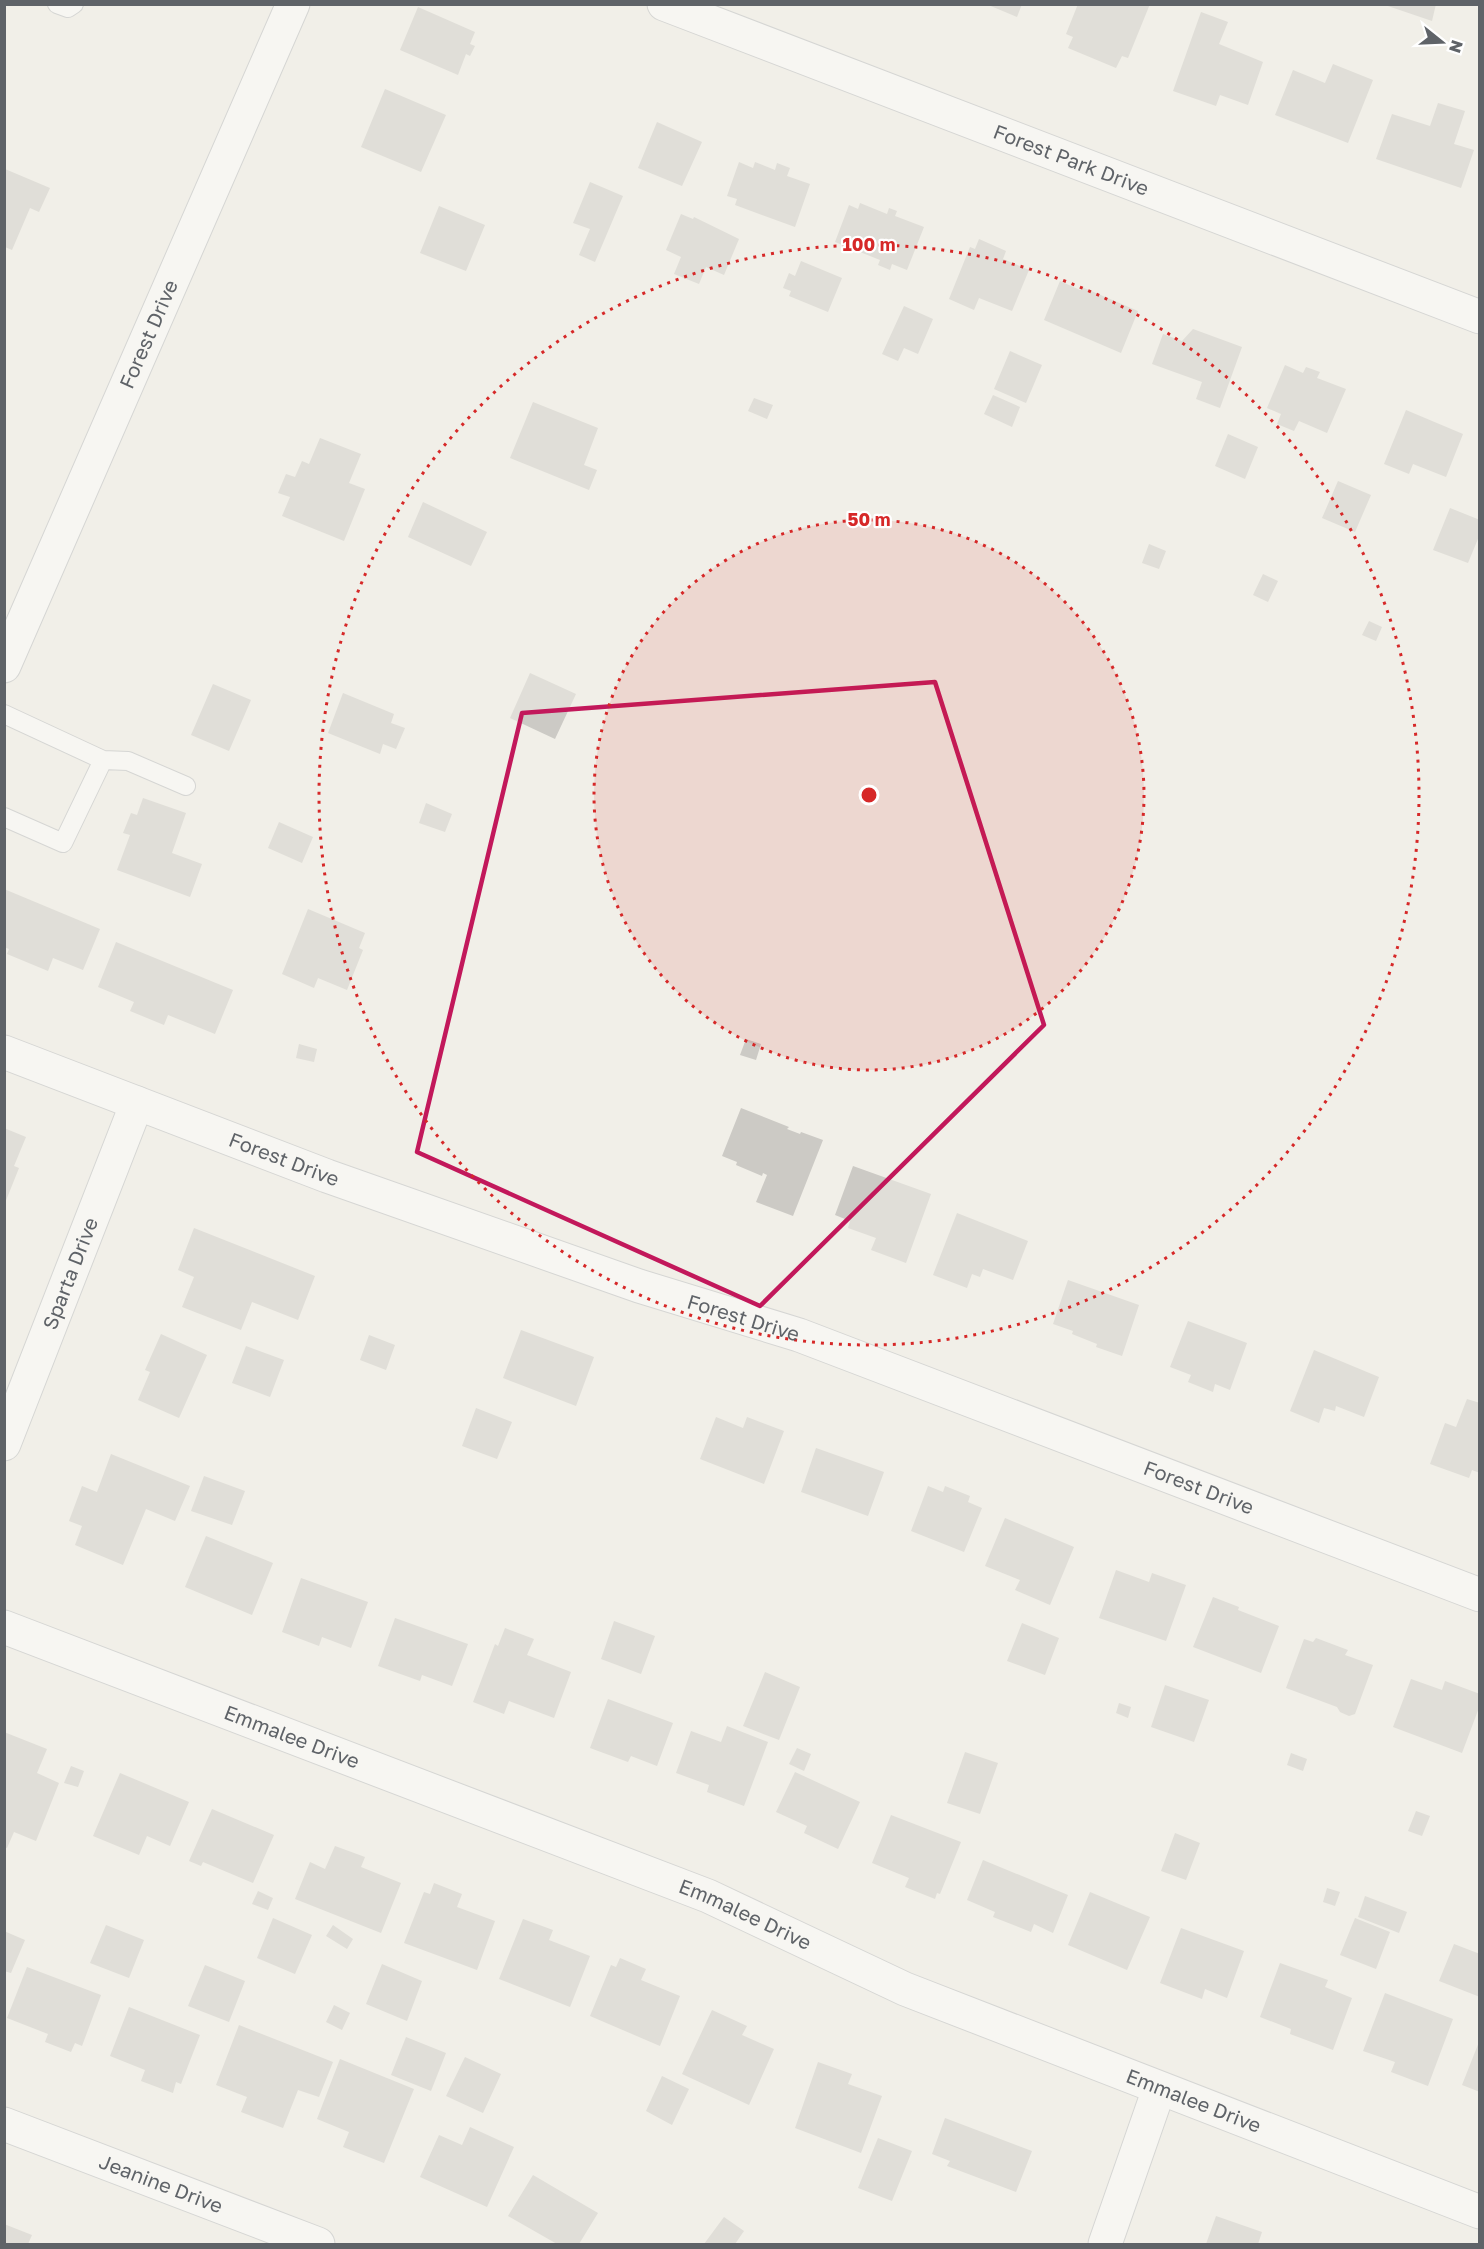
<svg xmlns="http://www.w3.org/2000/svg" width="1484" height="2249" font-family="'Golos Text',sans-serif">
  <rect width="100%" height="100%" fill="#f1efe8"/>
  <path fill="#cccac5" d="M986 4H1022L1017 17Z
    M1078 4H1150L1128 58 1122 56 1116 68 1068 48 1073 37 1066 34Z
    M1382 4H1436L1432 21Z
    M418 7 475 32 470 44 475 46 470 56 466 54 458 75 400 50Z
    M1201 12 1228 22 1219 44 1263 62 1248 105 1220 95 1216 106 1173 91Z
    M1333 64 1373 80 1348 143 1275 115 1293 70 1325 83Z
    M385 89 446 115 421 172 361 147Z
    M1438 103 1465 111 1454 144 1474 150 1461 188 1376 159 1392 114 1430 126Z
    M657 122 702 142 682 186 638 168Z
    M739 162 753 168 755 162 775 170 777 163 790 168 787 176 810 184 795 227 735 205 737 199 727 196Z
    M5 169 50 188 39 212 30 208 12 250 5 247Z
    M590 182 623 196 595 262 579 255 590 229 573 223Z
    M860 203 887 214 889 208 897 211 895 216 924 227 907 270 892 264 890 270 878 265 880 260 835 242 849 205 858 209Z
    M439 206 485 225 466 271 420 253Z
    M681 214 693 219 694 217 739 239 724 275 706 267 699 284 674 274 681 257 666 250Z
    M979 239 1006 251 1003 259 1029 270 1012 311 979 298 974 310 949 299 970 247 975 249Z
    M801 261 842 278 828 312 789 296 791 291 783 288 789 273 795 276Z
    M1060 281 1080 290 1082 287 1138 311 1121 353 1044 320Z
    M904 306 933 319 918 354 904 348 898 361 882 354Z
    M1193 329 1242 347 1220 408 1196 399 1202 382 1152 364 1163 334 1182 341Z
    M1010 351 1042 365 1026 403 994 389Z
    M1285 365 1303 373 1306 367 1320 372 1317 378 1346 389 1327 433 1299 421 1294 431 1277 424 1281 414 1267 408Z
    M993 395 1020 407 1012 427 984 414Z
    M754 398 773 405 767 419 748 411Z
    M533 402 598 428 584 465 597 470 589 490 510 458Z
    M1406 410 1463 434 1446 477 1413 464 1409 474 1384 464Z
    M1228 434 1258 447 1245 479 1215 466Z
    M320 438 361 454 349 483 365 489 344 541 282 516 290 497 278 493 286 474 295 477 302 461 309 464Z
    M1338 481 1371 495 1355 532 1322 518Z
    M423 502 487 532 471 566 408 537Z
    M1450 508 1480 520V534L1468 563 1433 550Z
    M1149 544 1166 551 1159 569 1142 563Z
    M1263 574 1278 581 1268 602 1253 595Z
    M1369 621 1382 627 1376 641 1362 635Z
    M530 673 576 694 555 739 510 718Z
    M213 684 251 700 229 751 191 735Z
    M343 693 394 714 391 723 405 728 396 749 383 744 380 754 328 733Z
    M143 798 186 813 172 853 202 864 190 897 117 870 130 835 123 833 131 813 137 815Z
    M426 803 452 814 445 832 419 823Z
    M279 822 313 837 302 863 268 848Z
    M4 889 100 929 83 970 53 958 48 971 7 954 9 949 4 947Z
    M308 909 365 933 359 948 363 950 347 990 318 978 314 988 282 974Z
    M116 942 233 990 215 1034 168 1015 164 1025 130 1011 134 1002 98 987Z
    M746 1039 761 1044 756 1060 740 1055Z
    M299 1044 317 1049 314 1062 296 1058Z
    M741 1108 789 1127 787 1129 800 1134 801 1132 823 1140 793 1216 756 1202 767 1175 763 1173 762 1176 736 1165 737 1162 722 1156Z
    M4 1128 26 1137 14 1166 19 1168 5 1203Z
    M853 1166 931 1194 906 1263 871 1250 876 1238 848 1228 850 1221 835 1215Z
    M957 1213 1028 1241 1013 1280 983 1269 980 1277 972 1274 967 1288 933 1275Z
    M194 1228 315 1276 298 1320 252 1302 241 1330 182 1307 194 1277 178 1270Z
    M1068 1280 1139 1305 1122 1356 1096 1347 1097 1344 1072 1334 1073 1331 1053 1324Z
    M1188 1321 1247 1343 1230 1390 1215 1384 1213 1392 1188 1382 1191 1375 1170 1367Z
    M521 1330 594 1357 576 1406 503 1378Z
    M161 1334 207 1355 179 1418 138 1400 150 1372 145 1370Z
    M369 1335 395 1345 386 1370 360 1360Z
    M246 1346 284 1360 270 1397 232 1383Z
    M1314 1350 1379 1377 1364 1417 1336 1406 1335 1411 1324 1408 1319 1423 1290 1411Z
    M1467 1399 1480 1403V1473L1472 1470 1469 1478 1430 1464 1445 1423 1456 1427Z
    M476 1408 512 1422 497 1459 462 1446Z
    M716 1417 743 1428 747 1417 784 1431 764 1484 700 1459Z
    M816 1448 884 1472 868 1516 801 1492Z
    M111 1454 190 1486 175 1521 146 1509 123 1565 75 1545 82 1526 69 1521 82 1486 97 1492Z
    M204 1476 245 1491 232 1525 191 1511Z
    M928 1486 943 1492 945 1486 970 1496 968 1502 982 1508 964 1552 911 1531Z
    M1005 1518 1074 1547 1050 1605 1015 1590 1020 1580 985 1566Z
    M206 1536 273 1563 252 1615 185 1587Z
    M1116 1570 1149 1582 1152 1573 1186 1585 1166 1641 1099 1618Z
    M301 1578 368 1602 351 1648 322 1637 319 1646 282 1632Z
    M1213 1597 1239 1607 1238 1610 1279 1626 1261 1673 1193 1647Z
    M395 1618 468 1644 452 1686 422 1675 420 1681 378 1666Z
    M614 1621 655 1636 641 1674 601 1659Z
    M1022 1623 1059 1638 1045 1675 1007 1661Z
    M505 1628 534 1639 527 1655 571 1672 554 1718 509 1701 504 1714 473 1702 495 1644 498 1646Z
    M1316 1638 1348 1650 1345 1655 1373 1665 1355 1714 1349 1716 1340 1712 1337 1707 1286 1688 1304 1639 1313 1642Z
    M765 1672 800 1687 779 1740 743 1726Z
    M1411 1679 1442 1690 1445 1681 1480 1694V1705L1462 1753 1393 1727Z
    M1165 1685 1209 1700 1194 1742 1151 1727Z
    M608 1699 673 1723 657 1766 631 1756 628 1762 590 1748Z
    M1119 1703 1131 1707 1128 1718 1116 1713Z
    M727 1726 768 1742 744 1806 707 1792 709 1785 676 1773 691 1731 721 1742Z
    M4 1732 47 1749 37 1773 59 1783 36 1841 14 1832 7 1848 4 1847Z
    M797 1748 811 1754 804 1771 789 1764Z
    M965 1752 998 1763 980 1814 947 1803Z
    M1291 1753 1307 1759 1303 1771 1287 1765Z
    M71 1766 84 1771 78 1787 64 1783Z
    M795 1772 860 1802 838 1849 804 1833 807 1826 776 1812Z
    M120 1773 189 1802 170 1846 147 1836 139 1855 93 1836Z
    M212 1809 274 1835 253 1883 203 1862 201 1866 189 1861Z
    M1416 1811 1430 1816 1422 1836 1408 1831Z
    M891 1815 961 1842 940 1894 937 1893 935 1899 905 1887 909 1878 872 1863Z
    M1175 1833 1200 1843 1186 1880 1161 1871Z
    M335 1846 365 1857 361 1867 401 1883 381 1933 295 1899 310 1862 325 1869Z
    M983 1860 1068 1895 1053 1933 1034 1924 1031 1932 993 1917 995 1912 967 1900Z
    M434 1883 462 1894 457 1907 495 1921 477 1970 404 1943 424 1892 430 1894Z
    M1327 1888 1340 1892 1335 1906 1323 1902Z
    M258 1891 273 1898 268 1910 252 1904Z
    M1090 1892 1150 1917 1127 1970 1068 1945Z
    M1365 1896 1407 1912 1399 1933 1358 1917Z
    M273 1918 312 1935 295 1974 257 1958Z
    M1355 1918 1390 1932 1376 1969 1340 1955Z
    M523 1919 553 1930 549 1940 590 1956 570 2007 499 1979Z
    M106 1925 144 1940 129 1978 90 1963Z
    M333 1925 353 1939 347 1949 326 1936Z
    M1181 1928 1244 1951 1227 1998 1205 1989 1202 1999 1160 1983Z
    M4 1931 25 1940 11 1973 4 1971Z
    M1454 1944 1480 1954V1997L1439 1981Z
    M620 1958 646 1969 641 1980 680 1996 660 2046 590 2016 611 1965 616 1967Z
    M1280 1963 1328 1980 1325 1987 1352 1998 1333 2050 1290 2034 1291 2029 1260 2017Z
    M382 1964 422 1981 407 2021 366 2004Z
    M205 1965 245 1981 229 2022 188 2006Z
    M27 1967 101 1995 82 2046 75 2043 71 2052 45 2042 48 2034 7 2018Z
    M1385 1993 1453 2019 1428 2086 1391 2072 1395 2062 1363 2051Z
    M334 2005 350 2013 342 2030 326 2022Z
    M129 2007 200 2035 181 2084 176 2082 173 2093 141 2081 145 2070 110 2056Z
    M712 2010 747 2026 742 2035 774 2049 749 2105 682 2074Z
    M239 2025 333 2062 319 2097 298 2090 283 2128 241 2112 247 2097 216 2085Z
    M406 2037 446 2053 431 2091 391 2075Z
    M1479 2042H1480V2092L1462 2085Z
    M465 2057 501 2074 483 2113 446 2096Z
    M340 2059 414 2089 384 2163 343 2147 349 2132 317 2119Z
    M818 2062 852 2074 848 2084 882 2096 861 2153 795 2128Z
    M662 2076 689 2089 672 2125 646 2111Z
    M945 2118 1032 2151 1016 2192 947 2166 950 2161 932 2154Z
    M470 2127 514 2147 487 2207 420 2177 439 2135 462 2145Z
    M878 2138 912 2151 892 2201 858 2188Z
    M533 2175 598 2213 579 2244H557L508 2216Z
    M1216 2216 1262 2232 1258 2244H1206Z
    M724 2217 744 2231 735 2244H704Z
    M4 2224 32 2235 28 2244H4Z"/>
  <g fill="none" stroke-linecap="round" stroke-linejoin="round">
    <g stroke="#b5b8bc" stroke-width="20">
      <path id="service" d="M57 4 68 8 74 4
        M4 714 103 760 63 843 4 817
        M103 760 128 761 186 786"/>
    </g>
    <g stroke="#b5b8bc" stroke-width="35">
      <g id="minor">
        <path id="s1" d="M664 4 1480 317"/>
        <path id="s2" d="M4 666 293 4"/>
        <path id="s3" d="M4 1052 327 1176 639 1286 799 1335 1480 1595"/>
        <path id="s4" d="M4 1444 137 1103"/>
        <path id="s5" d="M4 1627 708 1896 905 1989 1480 2212"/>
        <path d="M1105 2244 1159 2089"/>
      </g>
    </g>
    <g stroke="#b5b8bc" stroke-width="35">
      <g id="tertiary">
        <path id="s6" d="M4 2124 318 2244"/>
      </g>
    </g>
    <use href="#service" stroke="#fff" stroke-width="18"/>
    <use href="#minor" stroke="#fff" stroke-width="33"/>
    <use href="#tertiary" stroke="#fff" stroke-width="33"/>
  </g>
  <path d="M0 0H1484V2249H0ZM935 682 1044 1025 760 1306 417 1152 522 713Z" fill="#f1efe8" fill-opacity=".55" fill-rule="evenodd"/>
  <path fill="none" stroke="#c2185b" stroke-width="4.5" stroke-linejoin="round" d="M935 682 1044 1025 760 1306 417 1152 522 713Z"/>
  <circle cx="869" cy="795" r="275" fill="#d62828" fill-opacity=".12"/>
  <g fill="none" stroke="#d62828" stroke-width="3" stroke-dasharray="3 6">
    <circle cx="869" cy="795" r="275"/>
    <circle cx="869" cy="795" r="550"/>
  </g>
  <g text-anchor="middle" stroke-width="4.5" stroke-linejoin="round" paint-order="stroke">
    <g font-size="20" fill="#5f6368" stroke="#fff">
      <text dy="7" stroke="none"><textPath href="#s1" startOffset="436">Forest Park Drive</textPath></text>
      <text dy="7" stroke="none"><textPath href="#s2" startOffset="362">Forest Drive</textPath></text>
      <text dy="7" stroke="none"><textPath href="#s3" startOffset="300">Forest Drive</textPath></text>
      <text dy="7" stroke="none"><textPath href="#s4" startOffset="183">Sparta Drive</textPath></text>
      <text dy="7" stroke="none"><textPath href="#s3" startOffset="786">Forest Drive</textPath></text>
      <text dy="7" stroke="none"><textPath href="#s3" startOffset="1272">Forest Drive</textPath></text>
      <text dy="7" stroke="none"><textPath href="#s5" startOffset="308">Emmalee Drive</textPath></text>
      <text dy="7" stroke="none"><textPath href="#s5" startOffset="795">Emmalee Drive</textPath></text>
      <text dy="7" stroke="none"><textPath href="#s5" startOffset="1281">Emmalee Drive</textPath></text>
      <text dy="7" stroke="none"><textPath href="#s6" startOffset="168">Jeanine Drive</textPath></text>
    </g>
  </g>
  <circle cx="869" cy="795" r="9" fill="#d62828" stroke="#fff" stroke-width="3"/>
  <g font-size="18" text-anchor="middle" font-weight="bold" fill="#d62828" stroke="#fff" stroke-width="4.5" stroke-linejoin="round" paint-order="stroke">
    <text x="869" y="251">100 m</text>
    <text x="869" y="526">50 m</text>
  </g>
  <rect width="1484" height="2249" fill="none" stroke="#5f6368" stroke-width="12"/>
  <g transform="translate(1442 42) rotate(108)" stroke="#ffffff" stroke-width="4.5" paint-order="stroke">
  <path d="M0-4.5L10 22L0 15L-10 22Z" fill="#5f6368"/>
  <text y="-9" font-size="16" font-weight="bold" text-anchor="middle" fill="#5f6368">N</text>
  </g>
</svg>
